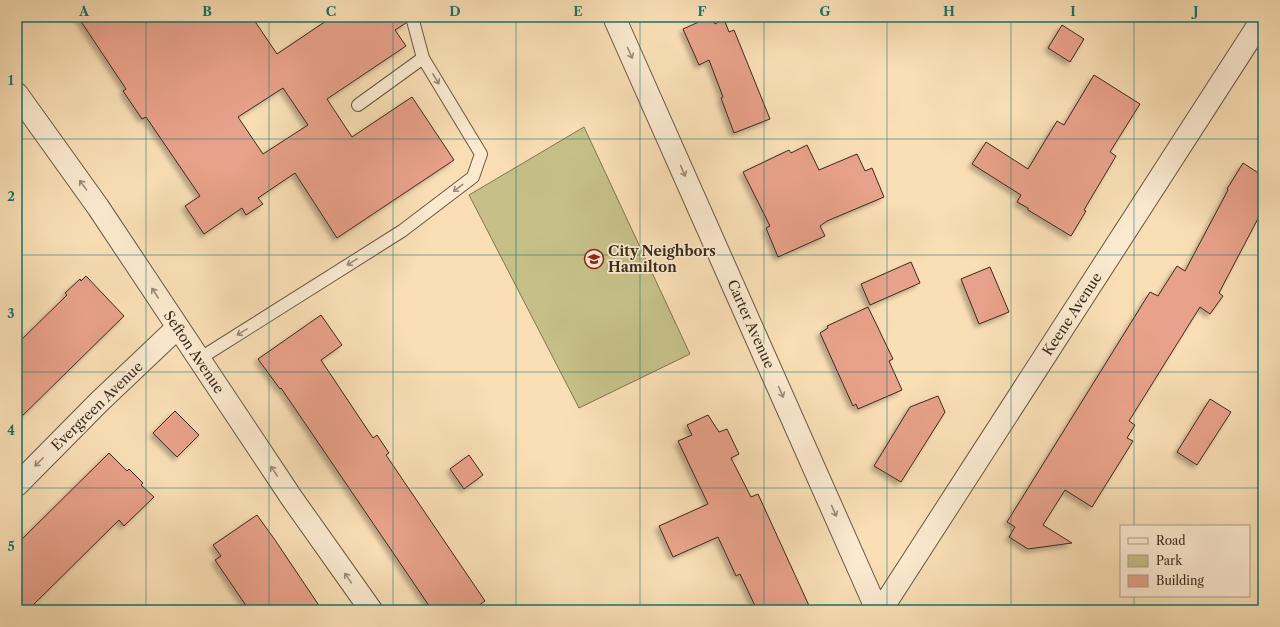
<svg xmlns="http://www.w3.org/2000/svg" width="1280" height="627" font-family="'Libre Caslon Text',serif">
  <defs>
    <filter id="shadow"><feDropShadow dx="-3.5" dy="3.5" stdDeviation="2" flood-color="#0004"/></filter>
  </defs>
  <rect width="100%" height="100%" fill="#fadfb6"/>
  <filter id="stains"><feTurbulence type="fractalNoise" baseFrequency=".005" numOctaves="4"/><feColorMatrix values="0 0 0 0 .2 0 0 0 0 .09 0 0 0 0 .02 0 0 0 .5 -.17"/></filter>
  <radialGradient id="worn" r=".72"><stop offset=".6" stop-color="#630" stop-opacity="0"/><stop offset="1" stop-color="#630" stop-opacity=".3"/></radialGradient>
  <path fill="#c6c088" stroke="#807652" d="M584 127 690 354 579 408 469 195Z"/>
  <path fill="#e8a18a" stroke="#392b1c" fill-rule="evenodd" filter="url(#shadow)" d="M78 17H252L277 54 332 17H405L406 23 395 30 406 46 327 99 352 137 412 97 454 160 337 238 295 173 258 198 263 204 246 215 242 208 204 234 185 206 200 196 146 117 142 119 123 91 126 89ZM283 88 308 125 263 154 238 117Z
    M710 17H712L715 24 724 19 729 32 734 30 770 119 734 133 721 98 723 97 709 60 699 65 683 29Z
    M1062 25 1084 39 1070 62 1048 48Z
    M1094 75 1140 104 1110 152 1116 156 1084 210 1086 211 1071 236 1028 210V208L1017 202 1021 195 972 164 986 142 1028 169 1057 121 1064 125Z
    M807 145 819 170 857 154 865 171 872 168 884 197 827 221 820 226 825 236 778 257 766 228 770 226 743 172 789 150 791 153Z
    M1243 163 1263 176V209L1219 293 1223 296 1210 314 1200 307 1129 421 1135 425 1127 438 1133 441 1092 507 1065 490 1043 525 1072 543 1028 549 1009 537 1015 527 1007 522 1150 292 1158 296 1177 266 1185 271 1228 190 1227 189Z
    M911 262 920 283 870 305 861 284Z
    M990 267 1009 312 979 324 961 279Z
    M86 276 124 316 17 421V344L67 295 65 293 80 279 81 281Z
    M868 307 893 359 889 361 902 390 858 409 856 404 853 406 820 333 828 328 827 326Z
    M321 315 342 345 321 360 373 438 377 435 389 453 386 455 485 601 472 610H432L281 388 280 389 258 359Z
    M938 396 945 412 901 482 874 466 910 407Z
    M1210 399 1231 412 1197 465 1177 452Z
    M175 411 199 435 177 457 153 433Z
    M708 415 719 432 727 429 739 454 731 458 751 497 758 494 811 610H757L740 574 736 576 718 537 673 557 659 526 708 504 678 441 692 435 687 425Z
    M109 453 127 471 129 469 143 483 141 485 154 497 124 526 119 520 28 610H17V544Z
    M469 455 483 475 464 489 450 469Z
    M257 515 275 540 322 610H249L215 560 221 556 213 545Z"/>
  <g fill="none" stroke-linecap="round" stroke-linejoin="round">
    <g stroke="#695842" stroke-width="14">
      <path id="service" d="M358 105 423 58
        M199 359 402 231 473 177 481 154 423 58 412 17"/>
    </g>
    <g stroke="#695842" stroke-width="24">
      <path id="minor" d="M614 17 877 610
        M17 94 98 207 291 497 371 610
        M17 485 99 402 177 328
        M881 610 1263 18"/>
    </g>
    <use href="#service" stroke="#fcead0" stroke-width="12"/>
    <use href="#minor" stroke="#fcead0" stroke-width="22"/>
  </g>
  <defs><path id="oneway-shaft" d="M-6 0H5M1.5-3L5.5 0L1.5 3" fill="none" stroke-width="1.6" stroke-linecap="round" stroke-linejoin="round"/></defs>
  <g stroke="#9a8a76">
    <use href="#oneway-shaft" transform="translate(630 53) rotate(66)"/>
    <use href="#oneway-shaft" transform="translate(436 79) rotate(59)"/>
    <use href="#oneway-shaft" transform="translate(683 171) rotate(66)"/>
    <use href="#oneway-shaft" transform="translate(83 185) rotate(-126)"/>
    <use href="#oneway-shaft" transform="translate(458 188) rotate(143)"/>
    <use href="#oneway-shaft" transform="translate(352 262) rotate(148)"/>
    <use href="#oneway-shaft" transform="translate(155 293) rotate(-123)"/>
    <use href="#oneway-shaft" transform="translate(242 332) rotate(148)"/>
    <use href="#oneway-shaft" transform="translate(781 392) rotate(66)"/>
    <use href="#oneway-shaft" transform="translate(39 462) rotate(135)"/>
    <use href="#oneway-shaft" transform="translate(274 471) rotate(-124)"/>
    <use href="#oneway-shaft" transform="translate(834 511) rotate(66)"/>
    <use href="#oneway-shaft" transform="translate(348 578) rotate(-125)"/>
  </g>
  <path fill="none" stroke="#0f766e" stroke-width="1" stroke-opacity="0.55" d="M146 17V610M269 17V610M393 17V610M516 17V610M640 17V610M764 17V610M887 17V610M1011 17V610M1134 17V526M17 139H1263M17 255H1263M17 372H1263M17 488H1263M1134 596V610"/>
  <defs>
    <g id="school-ring" transform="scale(1)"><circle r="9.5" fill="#fcead0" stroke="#8f2418" stroke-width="1.5"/><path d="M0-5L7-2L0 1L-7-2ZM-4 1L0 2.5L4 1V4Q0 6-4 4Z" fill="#8f2418"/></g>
  </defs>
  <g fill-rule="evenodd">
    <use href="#school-ring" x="594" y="259"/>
  </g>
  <g text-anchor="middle" stroke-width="3.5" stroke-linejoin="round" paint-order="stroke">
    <g font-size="14" font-weight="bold" fill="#392b1c" stroke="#fcead0" text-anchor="start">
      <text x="608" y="256">City Neighbors<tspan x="608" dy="16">Hamilton</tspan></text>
    </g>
    <g font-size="14" fill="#392b1c" stroke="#fcead0">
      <text transform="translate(1072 314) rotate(-57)" y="5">Keene Avenue</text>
      <text transform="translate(751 324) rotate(66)" y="5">Carter Avenue</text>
      <text transform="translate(194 352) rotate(56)" y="5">Sefton Avenue</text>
      <text transform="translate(97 406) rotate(-44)" y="5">Evergreen Avenue</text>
    </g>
  </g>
  <rect width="1280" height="627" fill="none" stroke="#fadfb6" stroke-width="44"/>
  <rect x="1120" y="525" width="130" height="72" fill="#fcead0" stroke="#ae9e88"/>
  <rect x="1128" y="538" width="20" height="6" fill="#fcead0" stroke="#ae9e88"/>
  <text x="1156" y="545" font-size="12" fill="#392b1c">Road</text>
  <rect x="1128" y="555" width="20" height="12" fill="#c6c088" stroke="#ae9e88"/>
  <text x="1156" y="565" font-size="12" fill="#392b1c">Park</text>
  <rect x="1128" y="575" width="20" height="12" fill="#e8a18a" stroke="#ae9e88"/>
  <text x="1156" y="585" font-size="12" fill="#392b1c">Building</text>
  <rect x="22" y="22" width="1236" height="583" fill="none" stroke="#0f766e" stroke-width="1.5"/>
  <g font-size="13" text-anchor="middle" font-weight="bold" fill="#0f766e">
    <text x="84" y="16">A</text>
    <text x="207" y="16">B</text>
    <text x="331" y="16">C</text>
    <text x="455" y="16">D</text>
    <text x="578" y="16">E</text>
    <text x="702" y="16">F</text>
    <text x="825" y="16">G</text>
    <text x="949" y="16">H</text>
    <text x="1073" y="16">I</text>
    <text x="1196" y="16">J</text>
    <text x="11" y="85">1</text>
    <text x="11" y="201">2</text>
    <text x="11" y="318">3</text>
    <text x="11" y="435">4</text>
    <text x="11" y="551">5</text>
  </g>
  <rect width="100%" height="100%" filter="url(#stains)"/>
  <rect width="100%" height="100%" fill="url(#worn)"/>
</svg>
